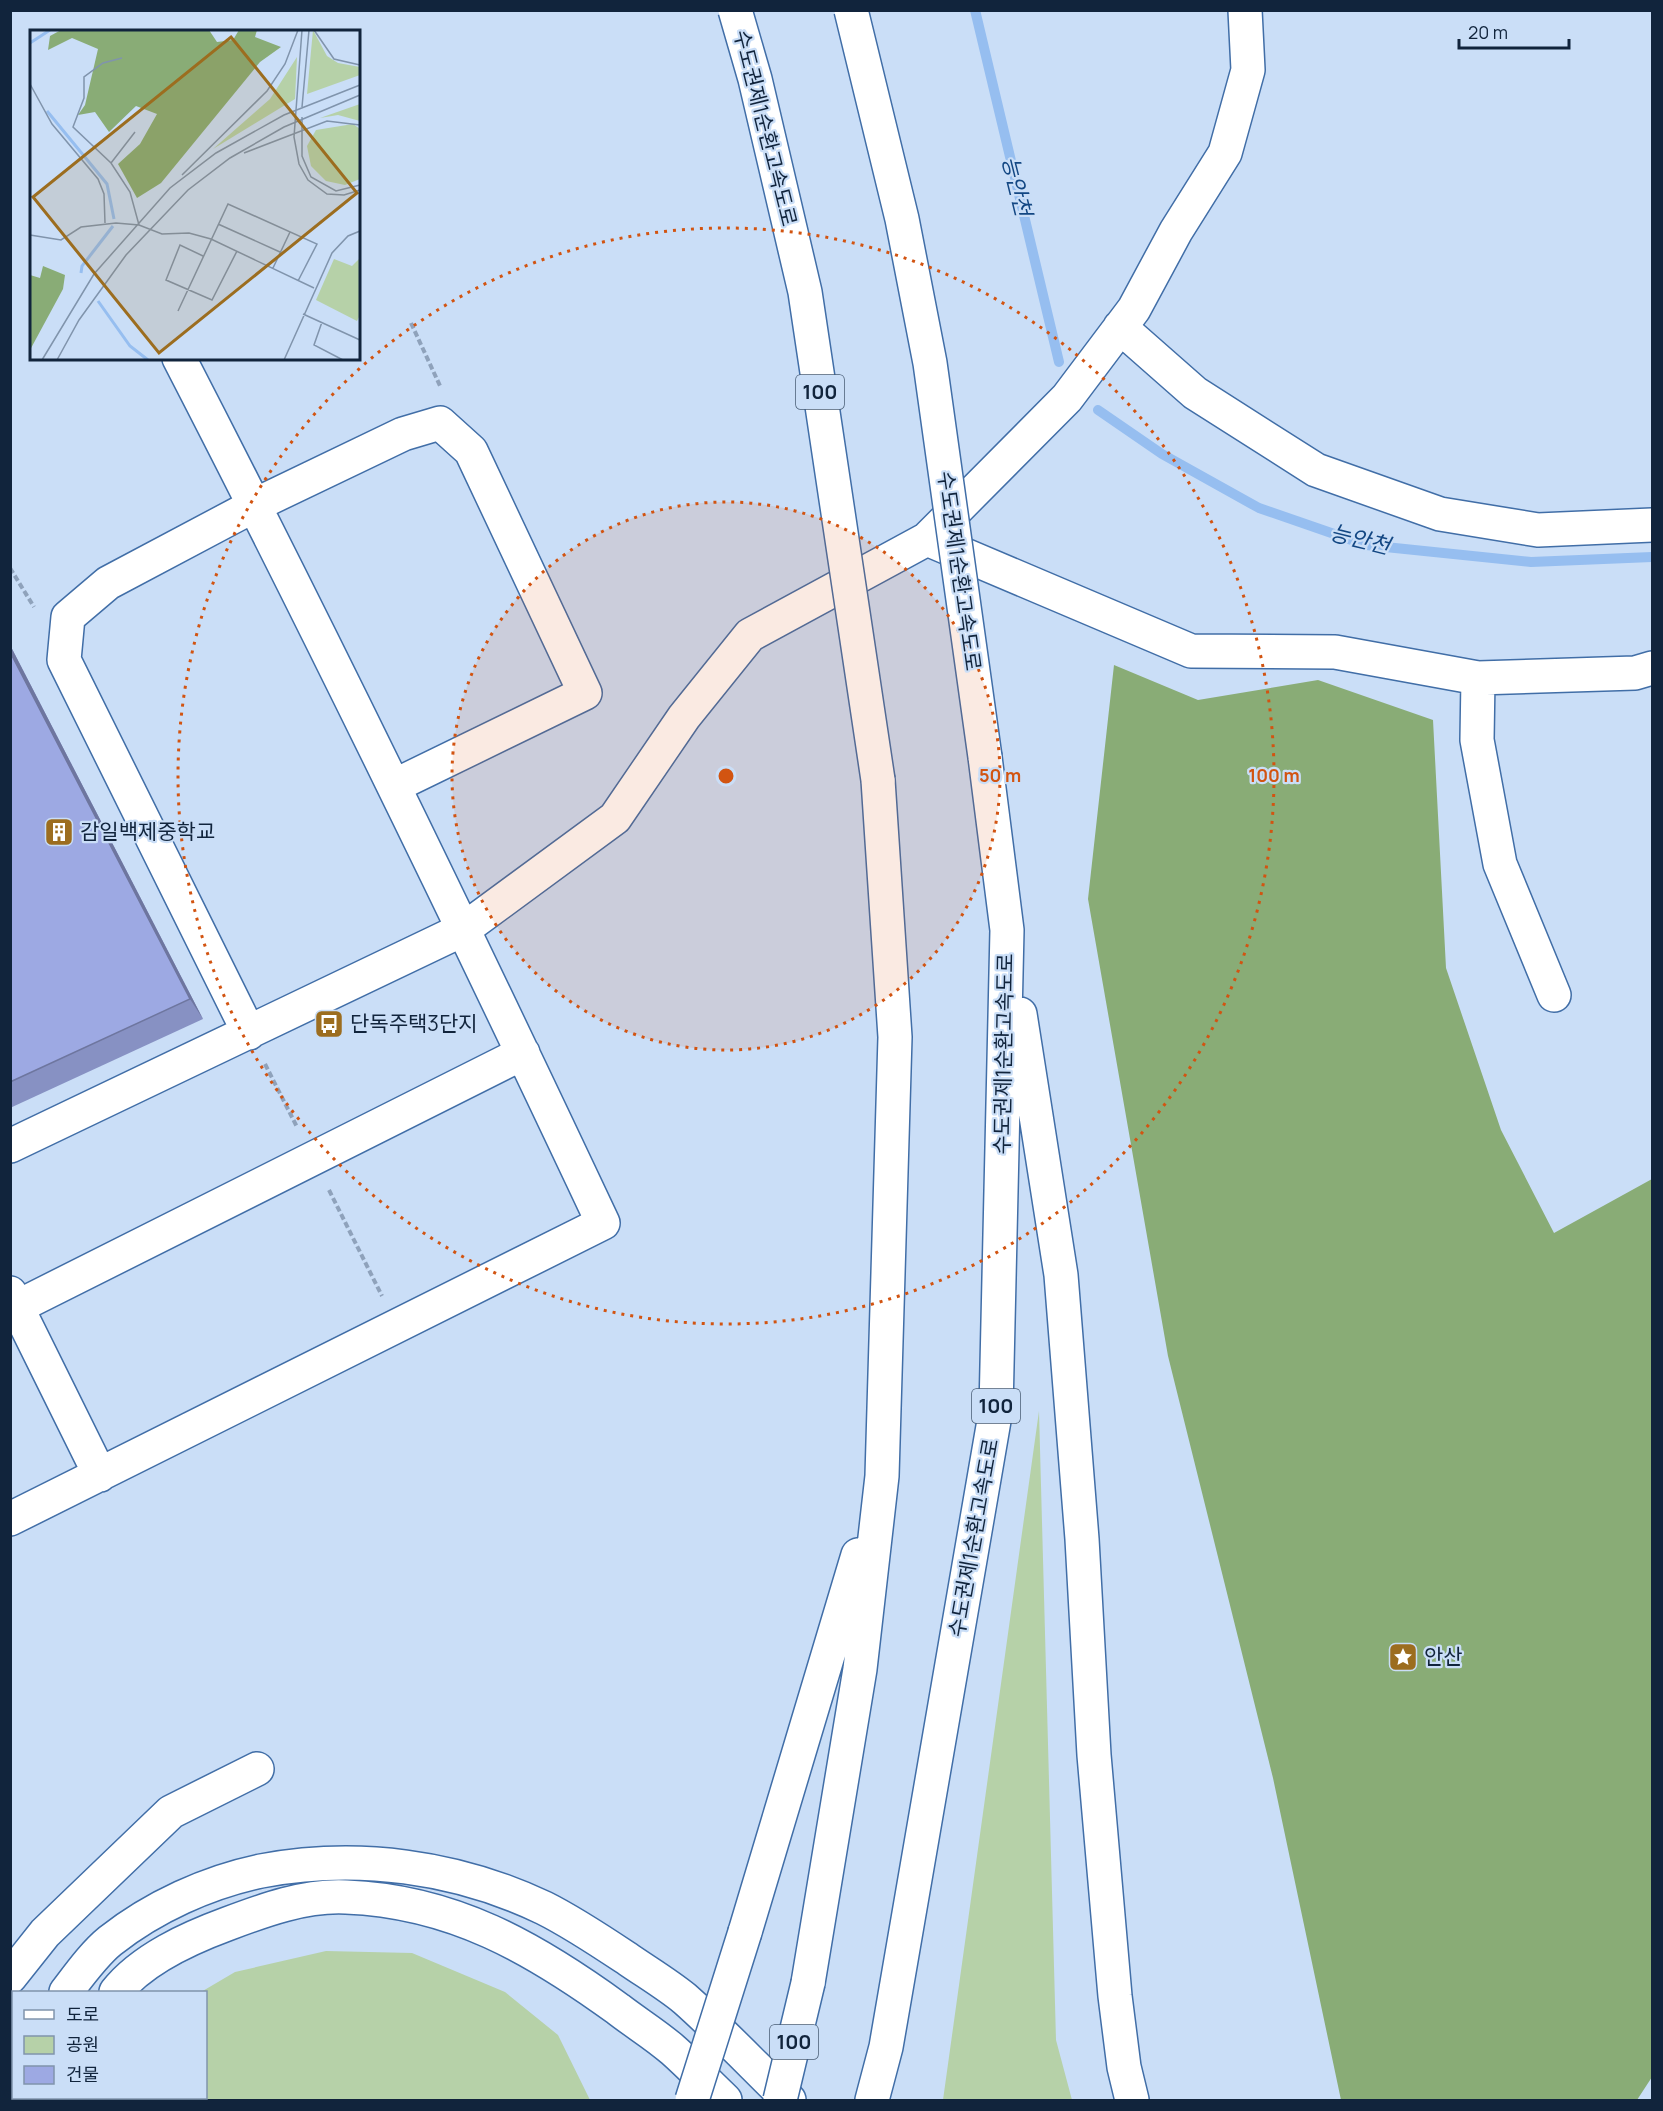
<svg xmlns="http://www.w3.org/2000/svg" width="1663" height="2111" font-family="Manrope,'Noto Sans KR',sans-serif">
  <rect width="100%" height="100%" fill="#cadef7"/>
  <path fill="#b6d1a8" d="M1039 1411 1056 2040 1072 2100H943Z
    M326 1951 412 1953 505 1992 558 2035 590 2100H102L103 2098H206V1992H201L235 1972Z"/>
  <path fill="#89ac76" d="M1114 665 1198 700 1318 680 1433 720 1446 968 1501 1130 1554 1233 1652 1179V2077L1637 2100H1341L1273 1778 1168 1356 1088 899Z"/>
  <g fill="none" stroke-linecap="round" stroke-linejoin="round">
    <path stroke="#96bef0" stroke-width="10" d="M975 10 1059 362
      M1098 410 1162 454 1259 508 1366 545 1531 562 1652 557"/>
    <g stroke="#416ea7" stroke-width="36">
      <path id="minor" d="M1120 327 1195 393 1316 470 1440 514 1538 530 1652 525
        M934 542 1191 651 1335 652 1478 678 1635 673 1652 668
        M1478 678 1477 740 1500 864 1554 995
        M249 1033 64 660 68 617 108 583 255 505 403 434 440 423 471 451 585 693 394 786
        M10 1146 464 929 615 818 684 717 750 635 927 539 1067 398 1134 309 1176 231 1225 153 1248 70 1245 10
        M10 1293 100 1475
        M17 1307 523 1053
        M10 1519 603 1223C466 932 326 643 179 358
        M10 1977 45 1933 171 1812 257 1769"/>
    </g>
    <g stroke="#416ea7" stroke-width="36">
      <path id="highway" d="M1020 1014 1061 1275 1082 1539 1094 1755 1115 1996 1124 2067 1132 2100
        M745 1932 858 1555
        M808 1983 860 1669 882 1476 895 1037 878 780
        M66 1992C79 1975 94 1954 110 1941 153 1907 208 1882 261 1871 357 1853 456 1866 544 1908 574 1923 602 1942 629 1960 648 1973 668 1985 685 1999 721 2031 755 2067 789 2100
        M116 1992C142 1959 189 1938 227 1924 264 1910 305 1895 346 1897 453 1901 534 1948 618 2009 636 2023 656 2035 673 2050 691 2066 708 2084 725 2100
        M11 2100 14 2094
        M54 2100 55 2098
        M872 2100 886 2047 996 1409 1007 930 985 757"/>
    </g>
    <path stroke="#8fa2bb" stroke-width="4" stroke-dasharray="6 3" stroke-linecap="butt" d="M411 323 441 388
      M10 568 34 607
      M265 1064 297 1127
      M329 1190 382 1296"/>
    <use href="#minor" stroke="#fff" stroke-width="33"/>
    <use href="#highway" stroke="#fff" stroke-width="33"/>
    <g stroke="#416ea7" stroke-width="36" stroke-linecap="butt">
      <path id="highway-bridge" d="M735 10 755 79 805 292 878 780
        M851 10 902 219 930 363 985 757
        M692 2100 745 1932
        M780 2100 808 1983"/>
    </g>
    <use href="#highway-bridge" stroke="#fff" stroke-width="33"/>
  </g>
  <path fill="#8791c3" d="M10 645 203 1019 10 1108Z"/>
  <path fill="#6e769f" d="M10 645 203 1019 190 999 10 652Z"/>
  <path fill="#9da9e3" stroke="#6e769f" stroke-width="1.5" d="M10 652 190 999 10 1082Z"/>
  <circle cx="726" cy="776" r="274" fill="#d25411" fill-opacity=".12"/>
  <g fill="none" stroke="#d25411" stroke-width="3" stroke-dasharray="3 6">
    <circle cx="726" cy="776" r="274"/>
    <circle cx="726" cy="776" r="548"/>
  </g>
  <defs>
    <g id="building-square" transform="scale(1.5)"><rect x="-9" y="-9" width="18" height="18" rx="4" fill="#9c6d1f" stroke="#cadef7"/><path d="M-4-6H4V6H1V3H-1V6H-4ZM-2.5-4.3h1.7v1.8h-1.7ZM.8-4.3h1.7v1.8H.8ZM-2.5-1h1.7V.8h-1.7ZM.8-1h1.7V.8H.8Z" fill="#fff"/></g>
    <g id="bus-square" transform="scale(1.5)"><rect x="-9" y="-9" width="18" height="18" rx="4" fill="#9c6d1f" stroke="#cadef7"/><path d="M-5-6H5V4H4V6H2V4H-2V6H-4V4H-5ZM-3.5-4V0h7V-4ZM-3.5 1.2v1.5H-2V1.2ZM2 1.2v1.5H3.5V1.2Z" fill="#fff"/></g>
    <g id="sight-square" transform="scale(1.5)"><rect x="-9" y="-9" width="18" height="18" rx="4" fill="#9c6d1f" stroke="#cadef7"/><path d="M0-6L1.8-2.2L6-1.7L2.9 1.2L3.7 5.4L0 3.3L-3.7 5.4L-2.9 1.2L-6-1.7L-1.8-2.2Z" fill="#fff"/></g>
  </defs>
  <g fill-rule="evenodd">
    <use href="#building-square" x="59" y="832"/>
    <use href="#bus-square" x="329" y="1024"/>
    <use href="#sight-square" x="1403" y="1657"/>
  </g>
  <g text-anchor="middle" stroke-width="4.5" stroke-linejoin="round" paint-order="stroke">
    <g fill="#cadef7" stroke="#485c74" stroke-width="1.5">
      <rect x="796" y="375" width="48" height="34" rx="4.5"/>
      <rect x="972" y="1389" width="48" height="34" rx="4.5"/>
      <rect x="770" y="2025" width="48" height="34" rx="4.5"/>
    </g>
    <g font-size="20" font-weight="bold" fill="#11243c">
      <text x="820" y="399">100</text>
      <text x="996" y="1413">100</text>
      <text x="794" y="2049">100</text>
    </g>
    <g font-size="21" fill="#11243c" stroke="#cadef7">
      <text transform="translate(765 128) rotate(76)" y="7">수도권제1순환고속도로</text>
      <text transform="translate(959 571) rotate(82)" y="7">수도권제1순환고속도로</text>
      <text transform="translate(1004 1054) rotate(-89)" y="7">수도권제1순환고속도로</text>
      <text transform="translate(974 1538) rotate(-80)" y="7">수도권제1순환고속도로</text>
    </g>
    <g font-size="21" fill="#11243c" stroke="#cadef7" text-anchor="start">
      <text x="80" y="839">감일백제중학교</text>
      <text x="350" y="1031">단독주택3단지</text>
      <text x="1424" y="1664">안산</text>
    </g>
    <g font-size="22" font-style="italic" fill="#134783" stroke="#cadef7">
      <text transform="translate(1017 186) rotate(76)" y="8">능안천</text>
      <text transform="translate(1360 539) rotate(14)" y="8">능안천</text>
    </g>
  </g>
  <g transform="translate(30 30)">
    <rect width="330" height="330" fill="#cadef7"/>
    <path d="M283 0 297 26 308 33 330 37V45L277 64ZM267 27 265 69 183 119 240 69ZM330 74V91L308 85 290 88ZM323 94 330 99V149L315 155 296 151 281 136 277 116 286 100ZM330 228V285L327 291 286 270 304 229 322 236Z" fill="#b6d1a8"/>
    <path d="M31 0H179L187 12 203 10 209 0H227L225 7 251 17 230 32 131 153 107 168 88 134 110 114 127 84 106 76 79 102 65 82 48 85 55 75 68 19 42 8 18 20 20 6ZM13 236 35 245 33 259 0 320V245L10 248Z" fill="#89ac76"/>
    <path fill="none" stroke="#96bef0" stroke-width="3" d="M0 13 20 0M17 81 77 154 84 189M51 243 52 236 83 196M68 271 100 316 118 330"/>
    <path fill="none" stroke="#8094ac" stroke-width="1.5" d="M272 0 264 107 269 134 278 150 297 164 314 165 330 160M284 0 304 29 330 35M92 28 73 33 54 47V68L43 97 81 133 100 162 109 195M0 54 22 94 68 149 74 164 75 193M272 77 279 0M272 87V126L281 147 306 161 330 155M214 123 297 91 330 95M81 133 105 102M152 145 237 61 255 34 268 0M188 194 250 222M0 205 31 210 51 197 86 193 109 195 132 204 159 203 181 209 284 258M173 226 150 215 136 250 182 270 207 221M243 238 260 202M148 281 198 174 287 214 268 251M273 284 330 310M292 292 284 315 313 330M12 330 64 244 140 158 186 123 254 85 330 55M27 330 49 290 96 225 158 160 200 128 254 97 330 65M254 330 302 223 318 206 330 201"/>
    <path fill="#9c6d1f" fill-opacity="0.15" stroke="#9c6d1f" stroke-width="3" d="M201 7 327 163 129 323 3 167Z"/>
    <rect width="330" height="330" fill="none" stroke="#11243c" stroke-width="3"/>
  </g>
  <circle cx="726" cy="776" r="9" fill="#d25411" stroke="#cadef7" stroke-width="3"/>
  <g font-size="18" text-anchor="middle" font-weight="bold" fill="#d25411" stroke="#cadef7" stroke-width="4.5" stroke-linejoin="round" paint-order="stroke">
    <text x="1000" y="782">50 m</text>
    <text x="1274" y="782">100 m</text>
  </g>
  <rect width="1663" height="2111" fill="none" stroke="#11243c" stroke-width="24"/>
  <rect x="12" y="1991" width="195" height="108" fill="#cadef7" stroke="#8094ac" stroke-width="1.5"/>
  <rect x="24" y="2010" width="30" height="9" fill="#ffffff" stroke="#8094ac" stroke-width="1.5"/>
  <text x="66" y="2021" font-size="18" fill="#11243c">도로</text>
  <rect x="24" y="2036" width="30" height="18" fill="#b6d1a8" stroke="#8094ac" stroke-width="1.5"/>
  <text x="66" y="2051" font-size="18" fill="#11243c">공원</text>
  <rect x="24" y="2066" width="30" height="18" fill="#9da9e3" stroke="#8094ac" stroke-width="1.5"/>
  <text x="66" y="2081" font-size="18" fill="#11243c">건물</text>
  <path d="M1459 39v9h110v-9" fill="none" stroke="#11243c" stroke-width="3"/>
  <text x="1468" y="39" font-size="18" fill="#11243c" stroke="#cadef7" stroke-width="4.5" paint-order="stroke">20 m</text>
</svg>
